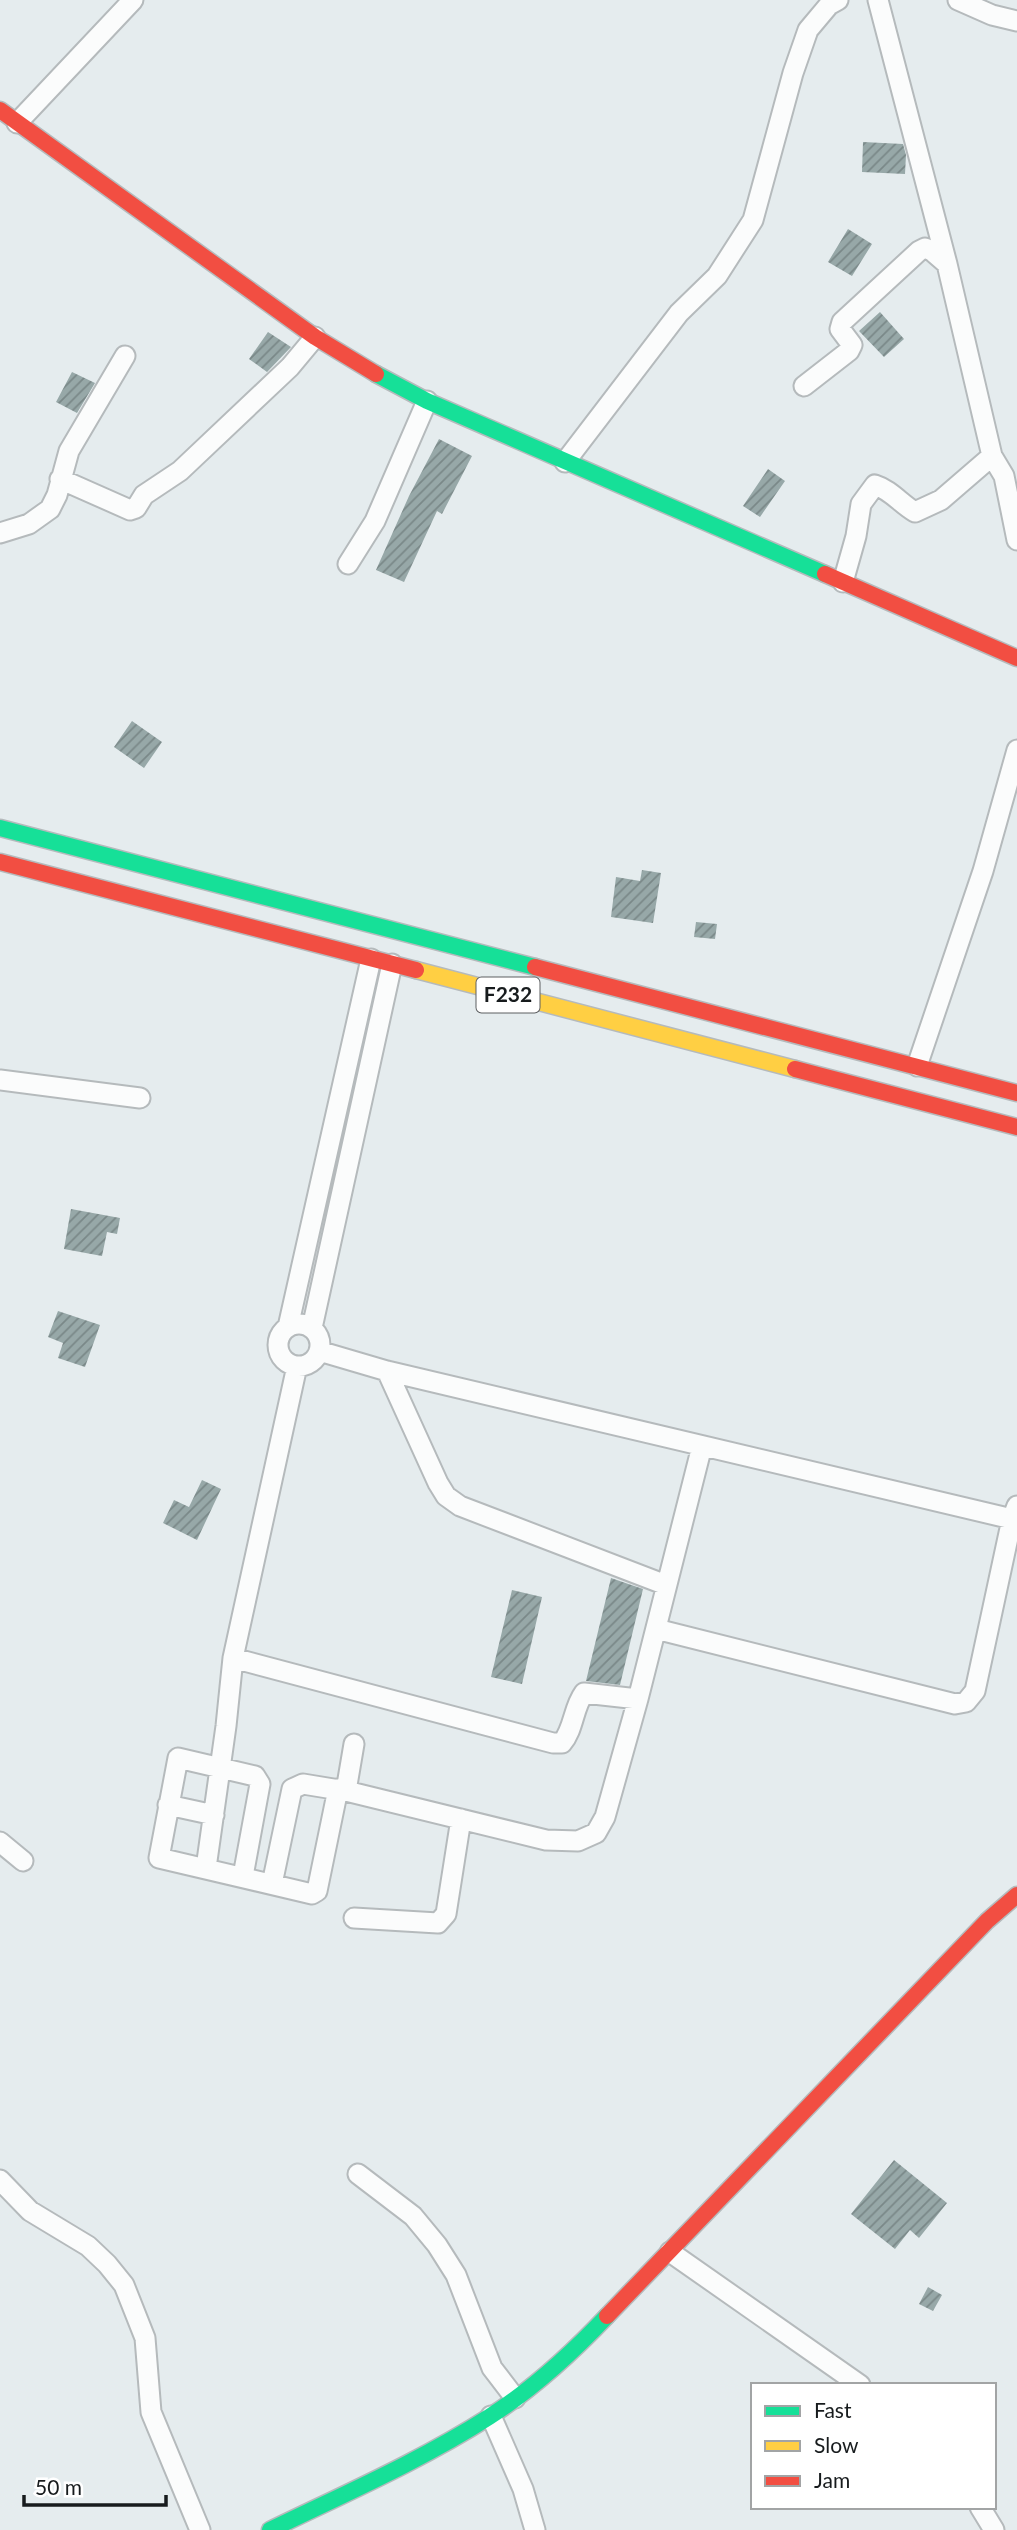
<svg xmlns="http://www.w3.org/2000/svg" width="1017" height="2530" font-family="Lato,sans-serif">
  <defs>
    <pattern id="building-hatch" width="6" height="6" patternUnits="userSpaceOnUse" patternTransform="scale(1.75)"><rect width="6" height="6" fill="#97a8a8"/><path d="M-1 1l2-2M0 6l6-6M5 7l2-2" fill="none" stroke="#7a8888"/></pattern>
  </defs>
  <rect width="100%" height="100%" fill="#e5ecee"/>
  <path fill="url(#building-hatch)" d="M863 142 903 144 906 155 905 174 862 172Z
    M848 229 872 244 852 276 828 262Z
    M880 312 904 339 884 357 859 331Z
    M268 332 291 347 267 372 249 359Z
    M72 372 95 383 77 413 56 402Z
    M439 439 472 456 442 514 437 511 404 582 376 570 409 496Z
    M768 469 785 481 760 517 743 506Z
    M132 721 162 742 144 768 114 747Z
    M642 870 661 873 653 923 611 917 616 877 640 881Z
    M696 922 717 924 715 939 694 937Z
    M71 1209 120 1218 117 1234 107 1232 102 1256 64 1249Z
    M58 1311 100 1325 85 1367 58 1358 63 1343 48 1337Z
    M202 1480 221 1489 197 1540 163 1523 174 1500 189 1507Z
    M611 1578 643 1589 620 1685 586 1681Z
    M512 1590 542 1597 522 1684 491 1677Z
    M894 2160 947 2203 919 2238 910 2230 895 2249 851 2214Z
    M928 2287 942 2295 933 2311 919 2304Z"/>
  <g fill="none" stroke-linecap="round" stroke-linejoin="round">
    <g stroke="#b5babc" stroke-width="23">
      <path id="street" d="M878 0 947 264 992 456 1004 476 1017 540
        M958 0 992 15 1017 21
        M17 123 133 0
        M804 386 849 351 852 345 840 329 842 322 919 251 925 248 932 251 947 264
        M565 462 679 313 717 276 753 220 793 73 808 30 829 5 838 0
        M60 479 130 510 136 508 144 495 180 471 290 367 315 337
        M0 533 29 524 50 509 57 495 69 451 125 356
        M348 564 375 521 427 401
        M843 582 856 536 861 504 875 485C891 490 901 504 915 512L941 500 992 456
        M917 1066 983 871 1017 750
        M0 1080 140 1098
        M278 1345a21 21 0 1 1 42 0a21 21 0 1 1-42 0Z
        M288 1327 371 959
        M312 1328 392 964
        M319 1351 387 1371 1012 1519
        M387 1371 438 1483 446 1496 460 1506 666 1585
        M656 1629 955 1704 966 1702 975 1691 1012 1519 1017 1506
        M233 1658 553 1743H562C574 1729 573 1708 584 1693L638 1699
        M346 1791 354 1744
        M168 1805 214 1815
        M0 1842 23 1861
        M206 1868 226 1726 233 1658 297 1366
        M243 1876 260 1784 255 1776 178 1758 159 1858 312 1894 317 1891 338 1789
        M272 1884 292 1789 303 1784 346 1791 546 1840 578 1841 596 1833 605 1817 638 1699 702 1446
        M354 1918 438 1923 446 1914 461 1819
        M358 2174 413 2216 437 2245 456 2275 492 2368 515 2398
        M0 2180 30 2211 88 2246 107 2264 124 2285 145 2338 151 2412 200 2530
        M670 2252 860 2385
        M491 2416 523 2489 535 2530
        M980 2507 994 2530"/>
    </g>
    <g stroke="#b5babc" stroke-width="19">
      <path id="fast" d="M376 374 427 401 825 574
        M0 828 535 967
        M270 2530C344 2494 420 2461 489 2417 533 2389 572 2353 607 2316"/>
    </g>
    <g stroke="#b5babc" stroke-width="19">
      <path id="slow" d="M416 970 795 1069"/>
    </g>
    <g stroke="#b5babc" stroke-width="19">
      <path id="jam" d="M0 110 315 337 376 374
        M825 574 1017 658
        M0 862 416 970
        M535 967 1017 1093
        M795 1069 1017 1127
        M607 2316 987 1921 1017 1895"/>
    </g>
    <use href="#street" stroke="#fbfcfc" stroke-width="19"/>
    <use href="#fast" stroke="#16e098" stroke-width="16"/>
    <use href="#slow" stroke="#ffcf43" stroke-width="16"/>
    <use href="#jam" stroke="#f24e42" stroke-width="16"/>
  </g>
  <g text-anchor="middle" stroke-width="5" stroke-linejoin="round" paint-order="stroke">
    <rect fill="#fff" stroke="#5d5f61" stroke-width="2" x="476.5" y="977.5" width="63" height="35" rx="5"/>
    <g font-size="21" font-weight="bold" fill="#171b1d">
      <text x="508" y="1002">F232</text>
    </g>
  </g>
  <rect x="751" y="2383" width="245" height="126" fill="#ffffff" stroke="#a2a4a5" stroke-width="2"/>
  <rect x="765" y="2406" width="35" height="10" fill="#16e098" stroke="#a2a4a5" stroke-width="2"/>
  <text x="814" y="2418" font-size="21" fill="#171b1d">Fast</text>
  <rect x="765" y="2441" width="35" height="10" fill="#ffcf43" stroke="#a2a4a5" stroke-width="2"/>
  <text x="814" y="2453" font-size="21" fill="#171b1d">Slow</text>
  <rect x="765" y="2476" width="35" height="10" fill="#f24e42" stroke="#a2a4a5" stroke-width="2"/>
  <text x="814" y="2488" font-size="21" fill="#171b1d">Jam</text>
  <path d="M24 2495v10h142v-10" fill="none" stroke="#171b1d" stroke-width="3.5"/>
  <text x="35" y="2495" font-size="21" fill="#171b1d" stroke="#ffffff" stroke-width="5" paint-order="stroke">50 m</text>
</svg>
